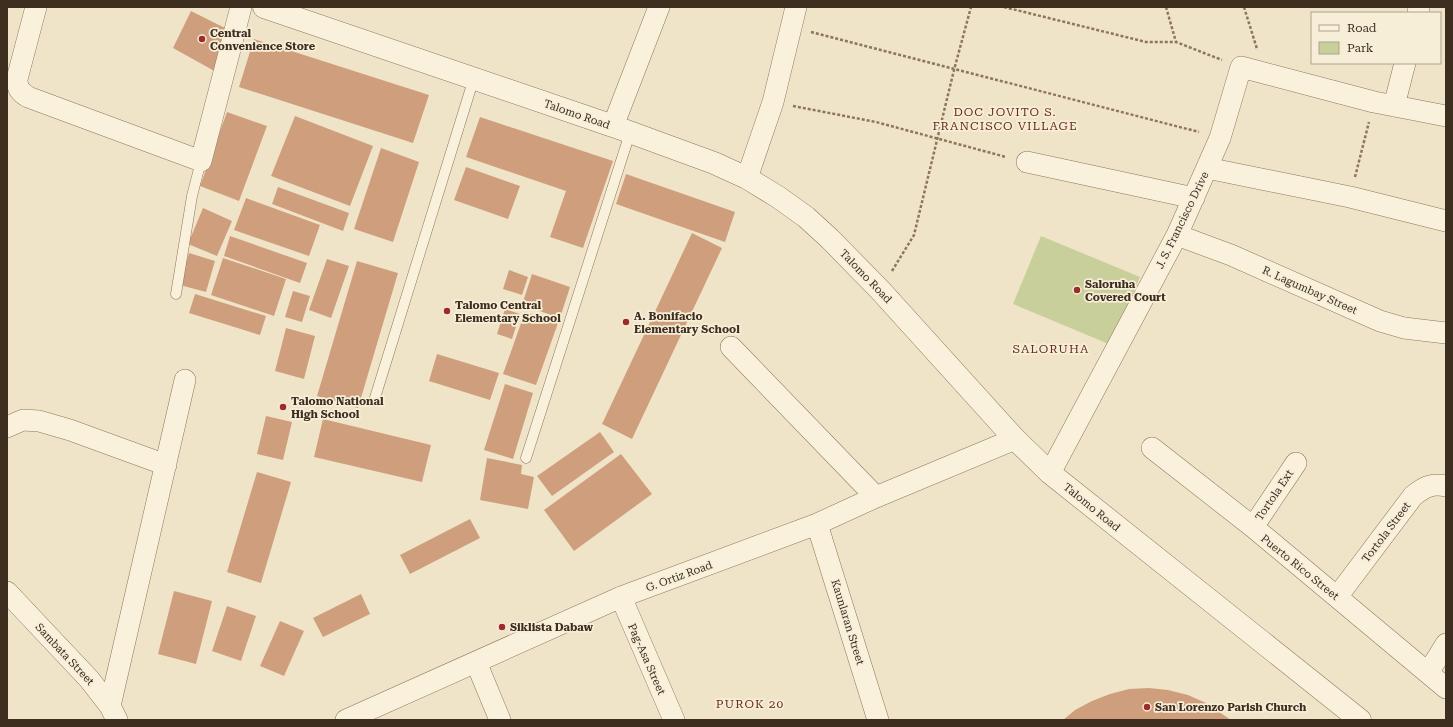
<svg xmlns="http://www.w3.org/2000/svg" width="1453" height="727" font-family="'Roboto Serif',serif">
  <rect width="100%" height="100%" fill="#f0e4c8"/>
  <path fill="#c9cf9b" d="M1041 236 1140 277 1111 345 1013 304Z"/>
  <path fill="#cf9f7d" d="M191 11 229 30 218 73 173 48Z
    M254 39 429 95 413 143 239 87Z
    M227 112 267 126 239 201 200 186Z
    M295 116 373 146 350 206 271 176Z
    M480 117 613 161 583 248 550 237 566 191 466 157Z
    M381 148 419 162 393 242 354 229Z
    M466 167 520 186 508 219 454 200Z
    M626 174 735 212 725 242 616 204Z
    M278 187 349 213 343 231 272 204Z
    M246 198 320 225 309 256 234 230Z
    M203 208 232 221 217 256 188 244Z
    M692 233 722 248 632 439 602 424Z
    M230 236 307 263 300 283 224 256Z
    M189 253 215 261 206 292 180 285Z
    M223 258 286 279 274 316 211 295Z
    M327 259 349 266 331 318 309 310Z
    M357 261 398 273 358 408 317 396Z
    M509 270 528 277 522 295 503 289Z
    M532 274 570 287 560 318 522 305Z
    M293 291 310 296 302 322 285 317Z
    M195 294 266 316 260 335 189 313Z
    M505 309 520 314 512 339 497 334Z
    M525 312 558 323 536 385 503 374Z
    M286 328 315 336 304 379 275 371Z
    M437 354 499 373 490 400 429 381Z
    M505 384 533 393 513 459 484 450Z
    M266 416 292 422 283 460 257 454Z
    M323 419 431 445 422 482 314 457Z
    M600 432 614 452 552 496 537 476Z
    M621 454 652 494 574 551 544 510Z
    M487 458 522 465 521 474 534 477 528 509 480 500Z
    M257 472 291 482 261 583 227 572Z
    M470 519 480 538 410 574 400 555Z
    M174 591 212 601 196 664 158 654Z
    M361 594 370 614 323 637 313 618Z
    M227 606 256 616 241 661 212 651Z
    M280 621 304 631 284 676 260 666Z
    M1149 688 1168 690 1188 695 1206 703 1231 720H1063L1075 710 1092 701 1110 694 1129 689Z"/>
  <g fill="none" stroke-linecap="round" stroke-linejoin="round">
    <g stroke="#8d765c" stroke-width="11">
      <path id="service" d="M176 294 192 196 201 161
        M374 401 474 78
        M526 458 630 133"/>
    </g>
    <g stroke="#8d765c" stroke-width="22">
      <path id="minor" d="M36 7 17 79C17 88 20 92 28 97L201 161 241 7
        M1418 13 1419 7
        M1394 106 1405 63
        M613 126 659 7
        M1027 162 1194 198
        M1207 168 1350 197 1446 221
        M747 178 773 102 796 7
        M1177 235 1231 255 1380 321 1404 328 1446 333
        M731 347 876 497
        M7 427 23 420 39 421 70 430 166 465
        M1152 448 1253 527 1446 688
        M1050 473 1177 235 1220 138 1241 67 1374 102 1446 116
        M817 524 878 720
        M1253 527 1296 463
        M7 592 89 679 110 706 117 720
        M621 597 674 720
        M1337 597 1413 496C1424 487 1432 483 1446 486
        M476 662 500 720
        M1428 673 1446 644
        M110 706 185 380
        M346 720 621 597 817 524 876 497 1015 439"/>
    </g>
    <g stroke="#8d765c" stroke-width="23">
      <path id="tertiary" d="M264 7 613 126 714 163 747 178 778 197 806 217 830 239 880 290 1015 439 1050 473 1360 720"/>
    </g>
    <path stroke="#8d765c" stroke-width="2.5" stroke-dasharray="3 2" stroke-linecap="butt" d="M1004 7 1146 42H1176L1222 60
      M1166 7 1176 42
      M1244 7 1257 49
      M811 32 1199 132
      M793 106 876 122 1006 157
      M1355 177 1369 122
      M892 271 914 235 954 70 971 7"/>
    <use href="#service" stroke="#faf1dc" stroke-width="10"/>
    <use href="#minor" stroke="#faf1dc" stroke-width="21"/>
    <use href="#tertiary" stroke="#faf1dc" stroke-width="22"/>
  </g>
  <g fill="#9e2a2b" stroke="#f7eed8" stroke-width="1.5">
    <circle cx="202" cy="39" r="4"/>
    <circle cx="1077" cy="290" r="4"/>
    <circle cx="447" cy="311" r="4"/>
    <circle cx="626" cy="322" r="4"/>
    <circle cx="283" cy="407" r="4"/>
    <circle cx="502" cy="627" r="4"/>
    <circle cx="1147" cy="707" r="4"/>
  </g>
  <g text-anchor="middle" stroke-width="3.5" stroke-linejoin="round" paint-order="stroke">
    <g font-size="11" font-weight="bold" fill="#3d2e20" stroke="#f7eed8" text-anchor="start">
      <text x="210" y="37">Central<tspan x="210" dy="13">Convenience Store</tspan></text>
      <text x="1085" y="288">Saloruha<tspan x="1085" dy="13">Covered Court</tspan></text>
      <text x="455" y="309">Talomo Central<tspan x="455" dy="13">Elementary School</tspan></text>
      <text x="634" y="320">A. Bonifacio<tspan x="634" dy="13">Elementary School</tspan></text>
      <text x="291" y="405">Talomo National<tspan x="291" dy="13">High School</tspan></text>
      <text x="510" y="631">Siklista Dabaw</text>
      <text x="1155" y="711">San Lorenzo Parish Church</text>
    </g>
    <g font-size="11" fill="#3d2e20" stroke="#f7eed8">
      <text transform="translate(577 114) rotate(19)" y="4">Talomo Road</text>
      <text transform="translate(1182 220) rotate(-64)" y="4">J. S. Francisco Drive</text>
      <text transform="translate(866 276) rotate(46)" y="4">Talomo Road</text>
      <text transform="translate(1310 290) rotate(24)" y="4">R. Lagumbay Street</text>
      <text transform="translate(1274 495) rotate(-56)" y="4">Tortola Ext</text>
      <text transform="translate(1092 507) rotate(39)" y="4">Talomo Road</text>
      <text transform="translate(1386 532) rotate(-53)" y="4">Tortola Street</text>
      <text transform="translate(1300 567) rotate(39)" y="4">Puerto Rico Street</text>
      <text transform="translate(679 576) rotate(-20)" y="4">G. Ortiz Road</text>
      <text transform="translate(848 622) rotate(73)" y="4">Kaunlaran Street</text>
      <text transform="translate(65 654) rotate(47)" y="4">Sambata Street</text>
      <text transform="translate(647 659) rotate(66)" y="4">Pag-Asa Street</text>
    </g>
    <g font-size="12" letter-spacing="1" fill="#6b2e1e" stroke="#f7eed8">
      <text x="1005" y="116">DOC JOVITO S.<tspan x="1005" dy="14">FRANCISCO VILLAGE</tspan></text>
      <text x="1051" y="353">SALORUHA</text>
      <text x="750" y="708">PUROK 20</text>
    </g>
  </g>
  <rect width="1453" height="727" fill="none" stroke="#3d2e20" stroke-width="16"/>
  <rect x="1311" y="12" width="130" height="52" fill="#f7eed8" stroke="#ada18e"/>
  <rect x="1319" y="25" width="20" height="6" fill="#faf1dc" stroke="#ada18e"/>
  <text x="1347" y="32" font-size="12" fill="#3d2e20">Road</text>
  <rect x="1319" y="42" width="20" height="12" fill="#c9cf9b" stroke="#ada18e"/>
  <text x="1347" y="52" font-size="12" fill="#3d2e20">Park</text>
</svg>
